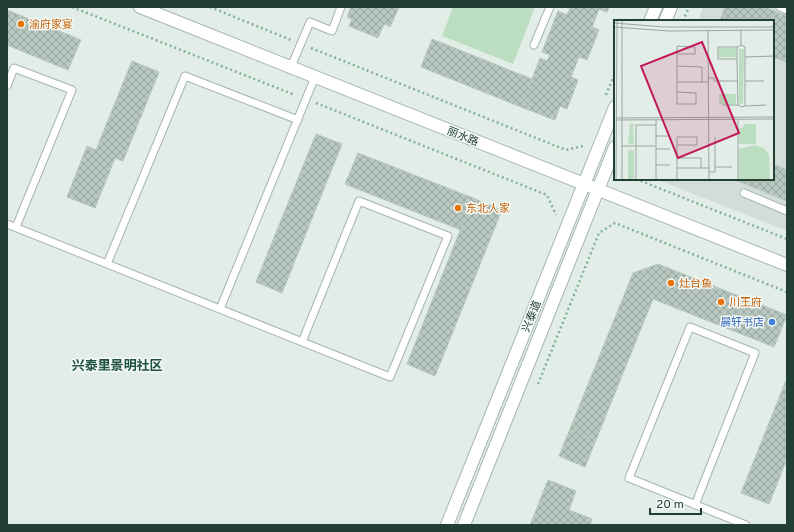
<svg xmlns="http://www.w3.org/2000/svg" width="794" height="532" font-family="Overpass,'Noto Sans SC',sans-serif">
  <defs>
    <pattern id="building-cross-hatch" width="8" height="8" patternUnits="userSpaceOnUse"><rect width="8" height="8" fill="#b8c8c0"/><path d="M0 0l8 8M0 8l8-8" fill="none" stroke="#95a49d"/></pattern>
  </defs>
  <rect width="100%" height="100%" fill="#e3ede7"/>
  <path fill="#d1ddd6" d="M703 7H787V231L658 180 773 179V21H698Z"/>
  <path fill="#bcdec0" d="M453 7H535L513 64 442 36Z"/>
  <path fill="url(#building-cross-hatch)" stroke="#b5c7bd" d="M351 7H399L390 27 384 24 378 38 349 26 352 19 347 17Z
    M567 7H609L607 12 599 9 592 27 599 30 587 60 579 57 571 77 578 80 567 109 560 106 555 120 526 109 529 102 524 100 540 58 547 61 550 55 542 52 558 11 567 15 570 8Z
    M725 7H764L776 12 773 21H720Z
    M7 10 81 40 68 70 7 45Z
    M776 12 787 16V62L773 57V21Z
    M432 39 532 79 524 100 529 102 526 109 421 67Z
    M132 61 159 72 123 161 115 158 95 208 67 197 87 146 96 150Z
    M316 134 342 144 282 293 256 282Z
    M358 153 473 198 461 230 345 184Z
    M773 164 787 170V201L733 179H773Z
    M473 198 502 210 435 376 407 364Z
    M658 264 787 315 774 347 653 299 659 284 633 273Z
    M633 273 659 284 596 440 570 429Z
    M787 378V459L769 504 741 493Z
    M570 429 596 440 585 467 559 456Z
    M548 480 576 491 569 510 592 519 590 525H530Z"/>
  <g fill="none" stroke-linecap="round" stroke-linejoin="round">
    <g stroke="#a5b5ad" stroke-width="9">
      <path id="service" d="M780 7 787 10
        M534 45 550 7
        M291 67 310 22 332 31 341 7
        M7 86 14 68 72 90 16 227
        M744 193 787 211
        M7 224 390 377 448 236 359 201 302 342
        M107 264 185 76 298 120
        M220 309 315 77
        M695 505 755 353 690 327 629 478 746 525"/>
    </g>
    <g stroke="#a5b5ad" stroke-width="14">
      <path id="tertiary" d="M140 7 787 265
        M650 21 656 7
        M665 21 671 7
        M447 525 615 107
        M464 525 615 147"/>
    </g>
    <path stroke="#83b19c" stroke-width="2.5" stroke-dasharray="2 3" stroke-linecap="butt" d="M72 7 295 95
      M210 7 291 40
      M683 21 689 7
      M311 48 566 150 583 146
      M606 95 615 73
      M316 103 547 195 556 215
      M636 179 787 239
      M538 384 599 233 615 223 787 292"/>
    <use href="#service" stroke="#fff" stroke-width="7"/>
    <use href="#tertiary" stroke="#fff" stroke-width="12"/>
  </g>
  <g fill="#e8710a" stroke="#f4f9f6" stroke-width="1.5">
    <circle cx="21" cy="24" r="4"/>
    <circle cx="458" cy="208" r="4"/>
    <circle cx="671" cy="283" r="4"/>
    <circle cx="721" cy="302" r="4"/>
  </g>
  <circle fill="#3f7fe0" stroke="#f4f9f6" stroke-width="1.5" cx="772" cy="322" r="4"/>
  <g text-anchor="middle" stroke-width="3" stroke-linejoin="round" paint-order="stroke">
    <g font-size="11" fill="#c56008" stroke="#f4f9f6" text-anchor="start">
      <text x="29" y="28">渝府家宴</text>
      <text x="466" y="212">东北人家</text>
      <text x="679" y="287">灶台鱼</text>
      <text x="729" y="306">川王府</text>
    </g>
    <g font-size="11" fill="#223f33" stroke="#f4f9f6">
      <text transform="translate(463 136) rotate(22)" y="4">丽水路</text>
      <text transform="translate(531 316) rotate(-68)" y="4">兴泰道</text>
    </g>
    <g font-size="11" fill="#366cbe" stroke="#f4f9f6" text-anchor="end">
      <text x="764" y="326">晨轩书店</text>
    </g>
    <g font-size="13" font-weight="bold" fill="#1e513e" stroke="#f4f9f6">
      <text x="117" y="370">兴泰里景明社区</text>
    </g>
  </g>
  <g transform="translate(614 20)">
    <rect width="160" height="160" fill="#e3ede7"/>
    <path d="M130 104H142V124H125V108H129Z" fill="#bcdec0"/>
    <path d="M105 28H122V37H105ZM125 29H130L129 84 125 83ZM105 74H122V84H105ZM16 104H22L19 106 20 124H14ZM141 125 150 128 155 134 156 160H125V129ZM14 130H20V160H14Z" fill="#bcdec0"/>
    <path fill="none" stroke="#96a79f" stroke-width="1" d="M0 3 50 7H160M0 7 55 11 160 10M94 11 95 160M127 11V25L123 27V39L124 85 128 87 131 86V27L127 25M63 34H81V27L63 26V84H82V73L63 72M131 37 160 36M123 39H104V27H123M63 46 88 47V62M94 58H100V61H124M131 61H150M63 62H94M108 85H124M131 86 152 85M2 98 160 97M124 99V160M2 100 160 99M42 100V160M42 116H56M63 125H83V117H63V160M8 126H41M42 129H56M63 138H87V148M41 145H56M101 147H118M63 148H95M95 152H101V117M2 160 3 0M8 160V0M22 160V105H42"/>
    <path fill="#c2185b" fill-opacity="0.15" stroke="#c2185b" stroke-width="2" d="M88 22 125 113 64 138 27 46Z"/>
    <rect width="160" height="160" fill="none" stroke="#223f33" stroke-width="2"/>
  </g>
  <rect width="794" height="532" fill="none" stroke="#223f33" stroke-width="16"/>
  <path d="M650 508v6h51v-6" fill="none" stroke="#223f33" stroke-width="2"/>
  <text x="656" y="508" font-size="12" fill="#223f33" stroke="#f4f9f6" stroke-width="3" paint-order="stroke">20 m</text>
</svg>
